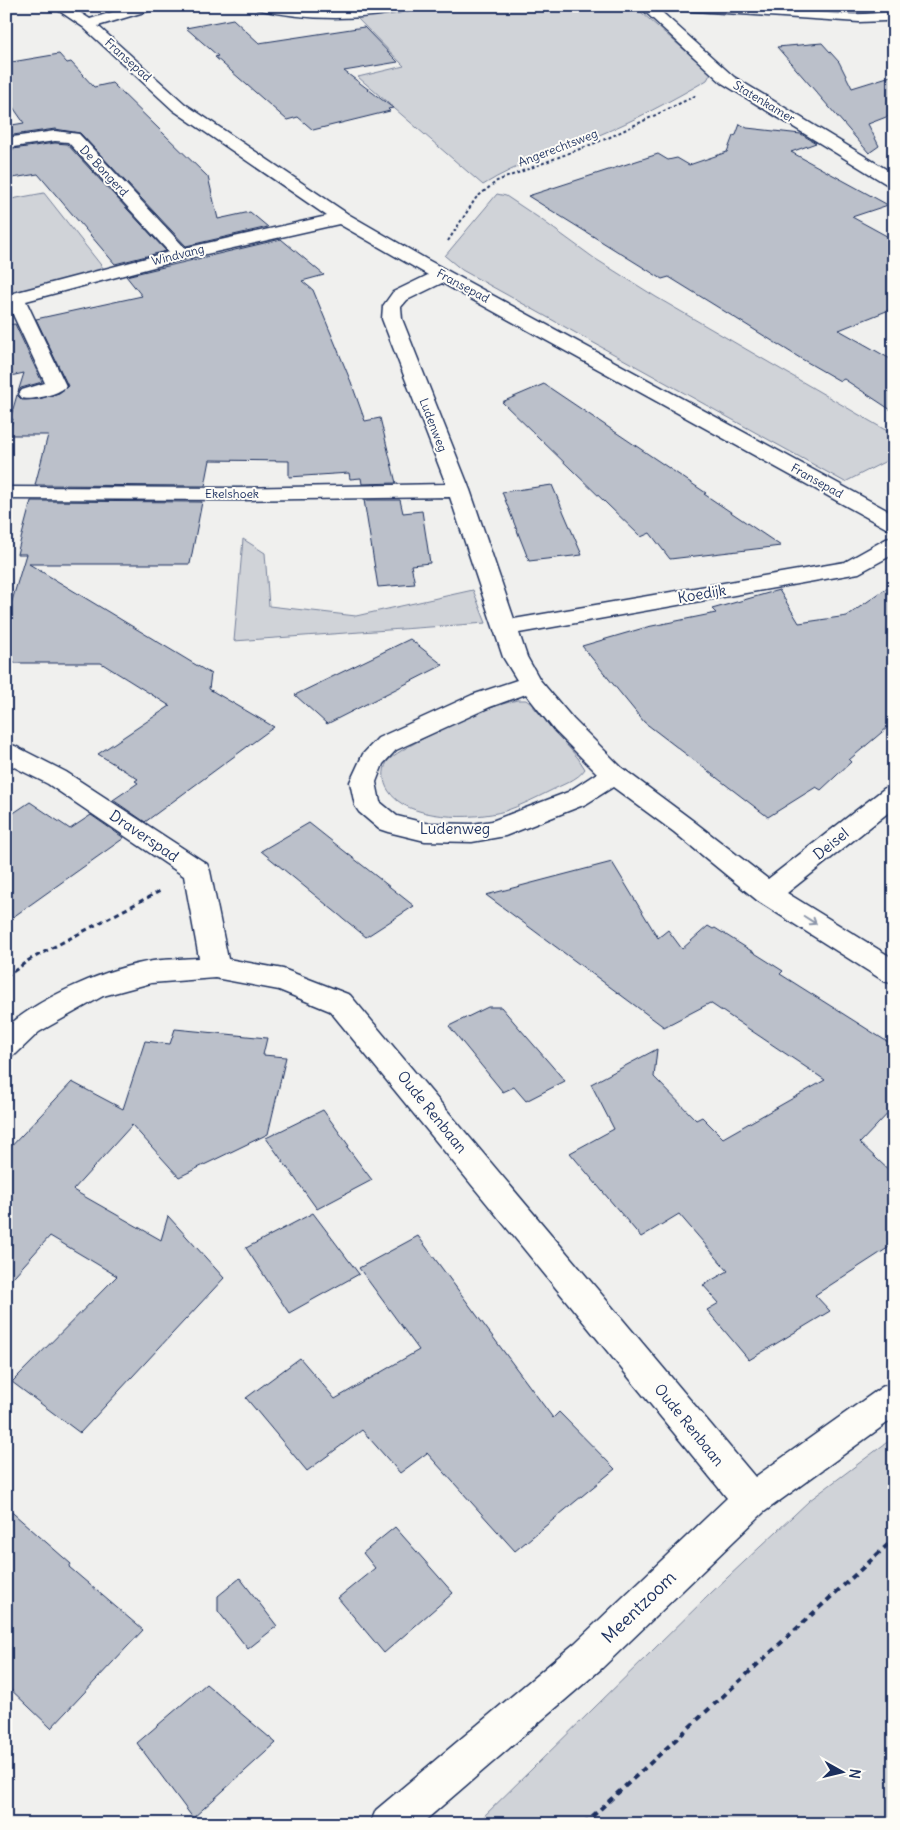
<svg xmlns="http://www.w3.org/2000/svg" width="900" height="1830" font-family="Delius,sans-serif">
  <rect width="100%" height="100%" fill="#f0f0ee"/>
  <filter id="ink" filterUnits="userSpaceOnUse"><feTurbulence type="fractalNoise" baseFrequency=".02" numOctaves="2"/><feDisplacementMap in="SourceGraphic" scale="10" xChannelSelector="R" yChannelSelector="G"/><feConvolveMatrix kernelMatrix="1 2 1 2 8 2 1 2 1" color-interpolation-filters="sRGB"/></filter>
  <g filter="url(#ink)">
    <path fill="#d0d3d8" stroke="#76819b" d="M446 6H634L711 73 707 80C671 101 635 120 597 136 559 151 518 163 483 185L358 77 404 66 356 17Z
      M44 193 104 269 6 295V200Z
      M497 194 506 196 539 218 594 258 656 297 894 435V457L845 482 462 270 445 256Z
      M243 539 265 553 269 606 356 616 473 590 486 623 234 641Z
      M517 700H526L531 704 578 758 585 769C578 780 561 785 550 791 536 798 520 806 505 811 474 820 406 821 388 790 383 782 382 771 387 762 394 750 471 715 488 709 497 705 507 703 517 700Z
      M894 1437V1824H476L711 1593 810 1500Z"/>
    <path fill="#bbc0ca" stroke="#1b2f5e" d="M233 19 259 43 364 27 398 62 344 71 393 108 388 109 390 111 313 130 298 117 287 120 215 57 218 56 186 28Z
      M822 43 839 62 852 88 894 75V114L868 124 879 146 869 153 777 47Z
      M59 54 67 63 71 62 94 87 112 83 208 177 218 219 250 212 268 227 186 246 80 133 55 129 6 136V126L24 123 6 97V63Z
      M740 124 747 128 801 134 816 143 791 152 888 205 852 217 894 240V308L839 330 894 361V412L844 379 840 381 800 358 669 277 662 279 528 196 658 154 668 160 677 158 689 165 727 152 733 136 736 135Z
      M55 143 67 144 166 251 115 264 38 174 6 179V150Z
      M281 239 324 275 302 281 313 290 351 382 365 421 380 418 396 483 362 484 361 478 350 479 349 473 289 477V461L210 460 205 486 35 485 48 435H8L13 419H10L17 395 22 400 39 399 59 393 68 386 36 319 142 296 126 276Z
      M15 324 42 382 21 388 18 392 24 373 6 377V325Z
      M544 384 706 493 704 494 781 546 670 559 650 533 641 537 502 402Z
      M552 485 582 555 529 561 502 492Z
      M364 500H400L403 513 422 511 430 563 411 565 415 584 378 587Z
      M31 501 202 502 190 564H29L211 674 209 689 274 727 145 822 113 800 138 783 135 781 138 779 98 754 170 706 101 663H6V621L26 554H17Z
      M894 583V722L849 760 851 762 821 790 816 787 768 817 644 722 582 646 647 627 716 613 712 609 779 590 799 623 847 616Z
      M410 639 443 665 327 724 295 695Z
      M30 802 70 829 91 815 124 838 6 922V818Z
      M309 823 343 850 414 906 366 937 261 851Z
      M612 862 658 938 668 930 682 949 708 926 713 929 715 928 783 971 780 974 894 1046V1107L860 1143 894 1175V1244L815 1295 830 1311 749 1360 707 1310 719 1303 703 1285 728 1271 679 1214 641 1237 570 1153 614 1129 591 1084 657 1049 654 1077 696 1120 702 1117 723 1138 825 1080 710 1003 664 1027 486 895Z
      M488 1007H501L565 1081 526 1101 514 1087 503 1092 449 1026Z
      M175 1029 267 1038 263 1055 286 1057 268 1134 179 1177 132 1125 73 1190 161 1240 168 1216 224 1278 80 1433 12 1382 117 1276 50 1236 6 1285V1152L72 1082 123 1109 145 1041 170 1044Z
      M323 1110 349 1146 347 1147 372 1180 317 1209 266 1138Z
      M313 1213 359 1274 289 1313 246 1248Z
      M418 1236 553 1418 559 1412 615 1469 515 1551 427 1453 400 1473 362 1430 307 1471 246 1398 300 1358 335 1399 419 1350 359 1268Z
      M6 1507 71 1564 69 1567 143 1630 51 1728 6 1685Z
      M395 1527 453 1593 384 1653 338 1598 375 1568 363 1553Z
      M240 1578 277 1626 248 1649 218 1611V1596Z
      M206 1684 276 1743 193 1818 137 1743Z"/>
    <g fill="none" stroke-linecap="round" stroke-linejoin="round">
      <g stroke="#1b2f5e" stroke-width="3">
        <path id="minor" d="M52 6H70L90 19 132 6H156L154 9 98 26 185 104 348 214 426 259 894 514V530L886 528 442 283 407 300 401 307 402 319 470 490 514 619 845 562 886 539 894 537V554L859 573 519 633 527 657 540 680 573 719 622 768 692 820 768 879 885 788 894 785V808L787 893 894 959V984L884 981 758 901 674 832 613 787 586 804 505 836 472 842 425 841 388 832 379 829 359 812 355 806 350 782 363 754 378 738 472 695 517 680 503 657 450 497 239 500 6 499V487L239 488 446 484 382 319 383 306 393 292 428 275 339 224 184 259 26 301 66 386C60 394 32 401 22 398L19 394 22 390 45 383 9 306 6 307V295L169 252 68 142 55 141 6 148V138L55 131 79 134 185 248 327 216 173 110 83 27ZM526 694 555 731 597 773 568 792 492 821 472 824 425 823 397 816 380 802 376 782 383 764 396 750 490 707Z
          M255 6 335 9 415 6 413 9C363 21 307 21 257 9Z
          M639 6H655L734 77 894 174V186L888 185 722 83Z
          M672 6C706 6 741 6 775 8 814 11 856 19 894 10V19L885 21 859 22 679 10Z
          M6 744 15 746 66 772 207 864 210 871 228 959 283 969 350 995 755 1477 882 1387 894 1382V1418L764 1512 601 1669 421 1824H370L376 1810 575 1643 727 1498 330 1011 279 990 215 978 151 983 103 996 39 1032 16 1054 6 1057V1028C38 998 109 967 153 961 168 959 184 959 199 958L184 876 48 784 6 763Z"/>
      </g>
      <path stroke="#1b2f5e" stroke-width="2" stroke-dasharray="3 2.5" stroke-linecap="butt" d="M448 241 476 198 497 181 608 138 697 95"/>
      <path stroke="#1b2f5e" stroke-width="3" stroke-dasharray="5 4" stroke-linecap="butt" d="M6 977 29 960 160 891"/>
      <path stroke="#1b2f5e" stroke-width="4" stroke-dasharray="6 5" stroke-linecap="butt" d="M584 1824 894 1539"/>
      <use href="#minor" fill="#fdfcf7" fill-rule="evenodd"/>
    </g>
    <defs><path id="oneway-shaft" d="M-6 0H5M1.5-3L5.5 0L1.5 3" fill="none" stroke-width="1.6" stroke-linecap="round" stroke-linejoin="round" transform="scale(1.25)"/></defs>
    <use stroke="#8c96aa" href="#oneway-shaft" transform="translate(810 920) rotate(32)"/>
  </g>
  <g text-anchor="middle" stroke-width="4" stroke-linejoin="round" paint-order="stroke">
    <g font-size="12" fill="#1b2f5e" stroke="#fdfcf7">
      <text transform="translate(128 60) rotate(42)" y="4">Fransepad</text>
      <text transform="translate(764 102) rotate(31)" y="4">Statenkamer</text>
      <text transform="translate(558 148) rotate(-21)" y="4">Angerechtsweg</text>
      <text transform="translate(104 171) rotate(47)" y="4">De Bongerd</text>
      <text transform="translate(178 255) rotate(-14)" y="4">Windvang</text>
      <text transform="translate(463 286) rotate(28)" y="4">Fransepad</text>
      <text transform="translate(433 425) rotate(69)" y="4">Ludenweg</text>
      <text transform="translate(817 481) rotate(29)" y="4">Fransepad</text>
      <text x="232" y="498">Ekelshoek</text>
    </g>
    <g font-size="15" fill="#1b2f5e" stroke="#fdfcf7">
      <text transform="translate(702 594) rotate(-10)" y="5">Koedijk</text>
      <text x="455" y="834">Ludenweg</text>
      <text transform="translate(144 836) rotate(34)" y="5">Draverspad</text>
      <text transform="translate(831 844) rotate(-39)" y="5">Deisel</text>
      <text transform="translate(432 1112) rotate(51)" y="5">Oude Renbaan</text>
      <text transform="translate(689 1425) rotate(51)" y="5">Oude Renbaan</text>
    </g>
    <g font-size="18" fill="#1b2f5e" stroke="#fdfcf7">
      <text transform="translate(639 1607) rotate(-44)" y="6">Meentzoom</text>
    </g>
  </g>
  <rect width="900" height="1830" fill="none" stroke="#fdfcf7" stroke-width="25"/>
  <rect x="12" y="12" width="875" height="1805" fill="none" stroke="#1b2f5e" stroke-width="2" filter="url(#ink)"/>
  <g transform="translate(842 1772) rotate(98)" stroke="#fdfcf7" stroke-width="4" paint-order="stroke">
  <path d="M0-4L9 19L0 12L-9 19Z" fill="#1b2f5e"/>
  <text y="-8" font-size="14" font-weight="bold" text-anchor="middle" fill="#1b2f5e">N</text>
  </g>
</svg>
